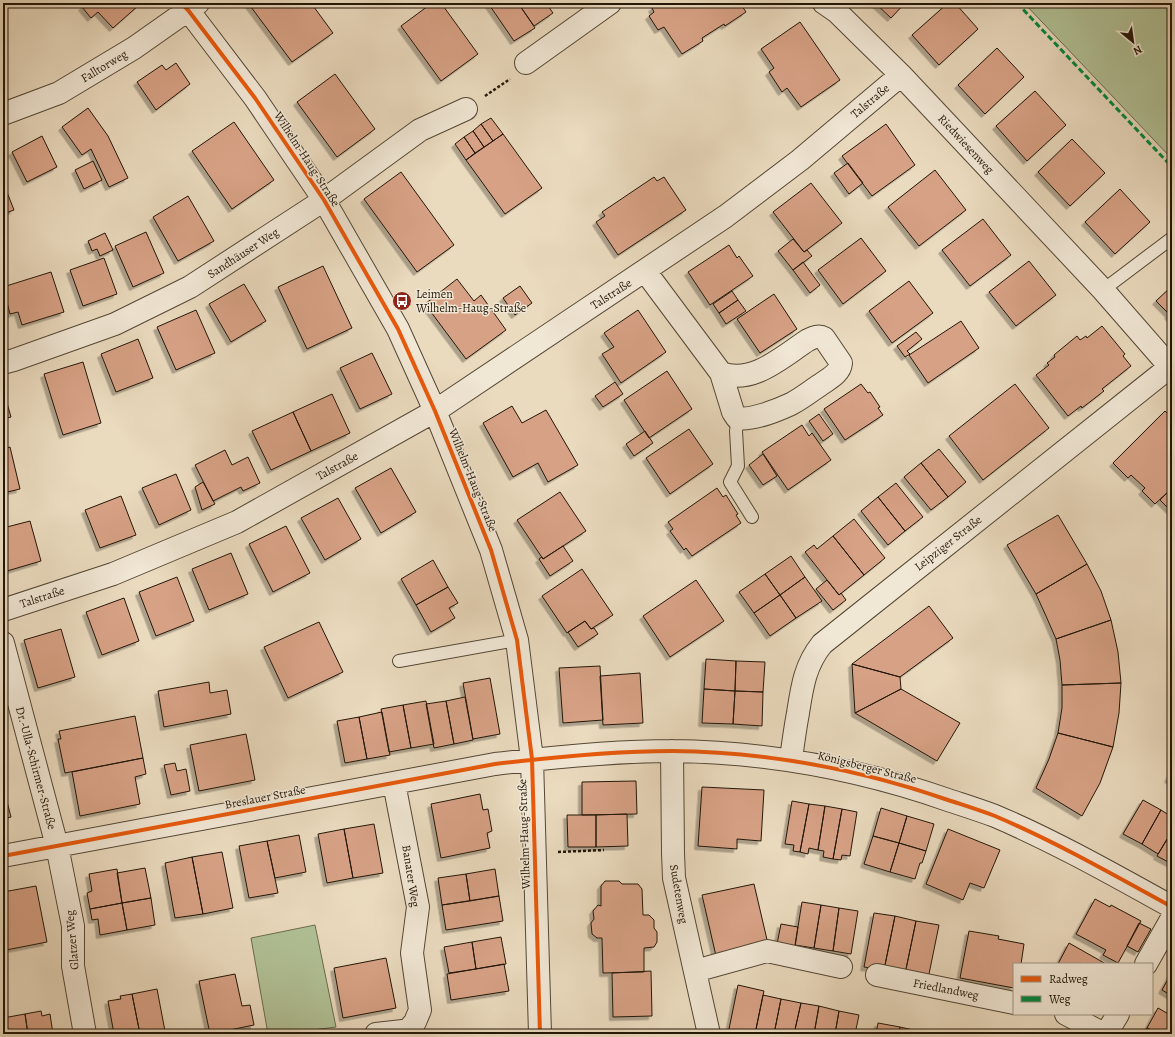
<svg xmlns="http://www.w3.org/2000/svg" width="1175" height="1037" font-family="Alegreya,serif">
  <defs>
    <filter id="shadow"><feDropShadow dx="-3.5" dy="3.5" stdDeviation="0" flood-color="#0004"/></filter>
  </defs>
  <rect width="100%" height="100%" fill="#eadabe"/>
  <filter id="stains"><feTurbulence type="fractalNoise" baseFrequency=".005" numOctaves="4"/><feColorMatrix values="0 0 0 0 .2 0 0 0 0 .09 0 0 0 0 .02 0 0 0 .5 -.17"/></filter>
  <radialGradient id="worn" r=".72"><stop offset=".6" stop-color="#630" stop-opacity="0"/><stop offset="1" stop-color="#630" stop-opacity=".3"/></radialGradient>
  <path fill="#b1c196" stroke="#6a6c4e" d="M1024 3H1172V159Z
    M315 925 336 1027 282 1034H268L251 938Z"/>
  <path fill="#d7a185" stroke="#221607" filter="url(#shadow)" d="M87 3H138L139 5 113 28 98 12 91 18 82 7Z
    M248 3H311L333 33 292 62Z
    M432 3H441L478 54 441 81 401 26Z
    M488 3H518L535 28 514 41Z
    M518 3H546L553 13 534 26Z
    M659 3H740L746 12 725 26 724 24 702 38 703 41 682 54 664 27 658 30 649 16 654 12 652 8Z
    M875 3H905L891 18Z
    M948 3H955L978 29 939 65 912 35Z
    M800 22 840 80 801 107 787 88 782 92 769 72 774 68 761 49Z
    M997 48 1024 77 985 114 958 85Z
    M176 63 190 84 156 110 137 82 162 65 166 70Z
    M335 74 375 129 337 157 297 102Z
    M1035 91 1066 125 1027 161 996 126Z
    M88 108 108 136 128 178 109 187 91 149 82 155 62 127Z
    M491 118 503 134 493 141 481 124Z
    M234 122 274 180 232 209 192 151Z
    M481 124 493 141 484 147 473 131Z
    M886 124 915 165 872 196 842 156Z
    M473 131 484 147 475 153 464 137Z
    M503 134 542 188 505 214 466 160Z
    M42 136 57 167 27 182 12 152Z
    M464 137 475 153 466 160 455 144Z
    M1072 139 1105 173 1070 206 1038 172Z
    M93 161 102 180 84 189 75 170Z
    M848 163 863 183 849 194 834 173Z
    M935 170 966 210 919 246 888 207Z
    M401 172 454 245 417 272 364 199Z
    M654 177 657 181 664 177 686 210 618 255 596 222 605 216 602 212Z
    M3 182 14 210 3 214Z
    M811 183 842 223 804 252 773 212Z
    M1120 189 1150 222 1115 254 1085 222Z
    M188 196 214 241 178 261 153 217Z
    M983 219 1011 255 970 286 942 250Z
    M146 232 164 273 133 287 115 246Z
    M105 233 113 250 100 256 97 249 92 251 88 241Z
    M861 238 886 271 843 304 818 270Z
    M793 239 804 252 807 250 812 256 793 270 778 251Z
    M729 245 737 258 739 256 753 276 710 305 688 272Z
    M104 258 117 294 83 306 70 270Z
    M1029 261 1056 295 1016 326 989 292Z
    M803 262 820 285 810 293 793 270Z
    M323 266 352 328 307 349 278 287Z
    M51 272 64 312 22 325 18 312 10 314 3 287Z
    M457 279 474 301 481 295 506 330 466 359 425 304Z
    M909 281 933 313 892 343 869 311Z
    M244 284 266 321 231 342 209 304Z
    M520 286 532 303 515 315 503 298Z
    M1172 286V320L1168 315 1169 314 1156 301Z
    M732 291 738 300 719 313 713 304Z
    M774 294 797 329 760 353 737 319Z
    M738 300 746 311 726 324 719 313Z
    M196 310 215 353 176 370 157 327Z
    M638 310 666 352 621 383 602 354 614 347 604 333Z
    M961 321 979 348 928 383 909 355Z
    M1102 326 1125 354 1123 356 1131 366 1102 389 1104 391 1082 408 1081 406 1068 416 1036 375 1049 365 1047 363 1055 357 1054 355 1077 336 1080 340 1086 336 1087 338Z
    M916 332 922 339 907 351 910 354 905 357 897 346Z
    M138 339 153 378 116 392 101 354Z
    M372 353 392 394 360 409 340 368Z
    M83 362 101 423 63 435 44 374Z
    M667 371 692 409 649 438 624 400Z
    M615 382 623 394 603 407 595 396Z
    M861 384 868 393 870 392 880 407 878 408 883 415 845 440 824 409Z
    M1015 384 1049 428 983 480 949 436Z
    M3 389 11 417 3 419Z
    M332 394 350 433 311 451 293 412Z
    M512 406 522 423 546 410 578 465 548 482 538 463 513 477 483 423Z
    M1165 411 1172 418V488L1155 504 1142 491 1145 488 1131 475 1128 478 1113 463Z
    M293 412 311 451 271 470 252 431Z
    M819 414 833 434 823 441 809 421Z
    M802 425 809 436 812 433 831 460 788 490 762 452Z
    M689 429 713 464 670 494 646 458Z
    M645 431 653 443 634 456 626 444Z
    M10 447 20 489 3 493V449Z
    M939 449 966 482 948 497 921 463Z
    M225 450 232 465 248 457 260 483 243 491 241 487 213 501 195 465Z
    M763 454 777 476 763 485 749 465Z
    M921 463 948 497 931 510 904 477Z
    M391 468 416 512 381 533 355 488Z
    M176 474 191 510 159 525 142 488Z
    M203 482 215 504 202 510 195 487Z
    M896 483 923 517 905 531 878 497Z
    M717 488 723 497 726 495 738 514 736 515 741 523 692 556 686 548 684 550 670 531 673 529 668 522Z
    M1172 488V512L1160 500Z
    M560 492 586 531 543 559 517 520Z
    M121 496 136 535 100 548 85 510Z
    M878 497 905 531 888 545 861 511Z
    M338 498 361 539 325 560 301 518Z
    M1058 515 1087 564 1036 594 1007 545Z
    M854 519 885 558 864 575 833 536Z
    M30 521 41 561 7 571 3 557V528Z
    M286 526 310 573 273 592 249 544Z
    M833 536 864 575 839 595 805 552 814 545 817 549Z
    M563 546 573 561 550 576 539 559 542 557 543 559Z
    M231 553 248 594 209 610 192 569Z
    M791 556 805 577 780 595 765 574Z
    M433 560 448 587 416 605 401 579Z
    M1087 564 1101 591 1111 620 1056 639 1046 616 1036 594Z
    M582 569 613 615 591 629 585 621 567 633 542 596Z
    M765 574 780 595 754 613 739 592Z
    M177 577 194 621 156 636 139 592Z
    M805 577 822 601 796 618 780 595Z
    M696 580 724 621 670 657 643 616Z
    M827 580 839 595 841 593 846 600 833 610 816 589Z
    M448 587 458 603 449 608 455 618 431 632 416 605Z
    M780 595 796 618 770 636 754 613Z
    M124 598 139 641 102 655 86 612Z
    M929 606 953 638 900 677 852 664Z
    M1111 620 1118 652 1121 683 1062 685 1060 660 1056 639Z
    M585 621 591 629 594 628 598 634 578 647 568 632Z
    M319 622 343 672 288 698 264 647Z
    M61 629 75 677 38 688 24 640Z
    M706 659 736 661 735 691 704 689Z
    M736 661 765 662 763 692 735 691Z
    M852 664 900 677 901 689 855 713Z
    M600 666 603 720 563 723 559 668Z
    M640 673 643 723 603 725 600 676Z
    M490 678 500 734 473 739 463 683Z
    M209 682 210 693 227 690 231 714 164 727 158 691Z
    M1121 683 1119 713 1113 747 1058 733 1062 708V685Z
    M704 689 735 691 733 724 702 723Z
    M901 689 960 723 937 761 855 713Z
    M735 691 763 692 762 726 733 724Z
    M465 697 473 740 454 744 446 701Z
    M426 701 434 744 411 748 403 705Z
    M446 701 454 744 434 748 426 704Z
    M403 705 411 748 389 752 381 709Z
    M382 712 390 755 367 759 359 717Z
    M135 716 143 758 65 773 58 739H61L59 731Z
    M359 717 367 759 345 763 337 721Z
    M1058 733 1113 747 1100 783 1082 816 1036 788 1049 759Z
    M246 734 255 780 199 791 190 745Z
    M143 758 146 774 135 777 140 804 80 816 72 772Z
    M175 763 177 771 186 769 190 791 171 795 164 765Z
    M1172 771V781L1168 779Z
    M636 781 637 814 582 815V782Z
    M3 786 11 817 3 819Z
    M702 787 764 790 761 841 737 839V849L698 846Z
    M480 794 483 810 488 809 492 831 487 833 490 848 441 858 431 804Z
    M1143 800 1161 810 1142 844 1123 834Z
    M792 801 809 804 800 852 793 851 794 845 785 844Z
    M809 804 825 806 818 850 809 848 808 854 800 852Z
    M825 806 842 809 833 859 823 857 824 851 818 850Z
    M881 808 907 816 899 843 873 836Z
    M842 809 857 812 850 856 842 855 841 860 833 859Z
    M1161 810 1172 817V831L1158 854 1142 844Z
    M627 814 628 846 596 847V815Z
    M567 815H596V847H568Z
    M907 816 934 824 926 851 899 843Z
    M374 824 383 873 353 878 344 829Z
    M344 829 353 878 327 883 318 834Z
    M948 829 1000 850 984 888 970 883 963 900 926 884Z
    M1172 831V864L1157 856Z
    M299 835 306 872 275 878 267 841Z
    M873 836 899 843 890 872 864 864Z
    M267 841 278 893 249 898 239 846Z
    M899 843 926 851 922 863H920L915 879 890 872Z
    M222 852 233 908 203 914 192 857Z
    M192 857 203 914 175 918 165 863Z
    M145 868 151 898 122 903 117 873Z
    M117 869 122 903 90 909 87 893 92 891 89 874Z
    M495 869 499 896 470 901 466 874Z
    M466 874 470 901 442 905 438 878Z
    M605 881H619L622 884H638L642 889 643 915H649L654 920V928L657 932V942L654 947 644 948V972L603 973 602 938H597L592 934 591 923 594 919 593 911 598 905 601 906V886Z
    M754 884 768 944 716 956 702 895Z
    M36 886 47 942 6 950 3 933V892Z
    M499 896 503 921 446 930 442 905Z
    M151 898 155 925 127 930 122 903Z
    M1095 899 1110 907 1111 905 1141 921 1118 963 1103 955 1106 950 1076 934Z
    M802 902 821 905 814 948 795 945Z
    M122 903 127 930 100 935 98 919 92 920 90 909Z
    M821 905 839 908 833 951 814 948Z
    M839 908 858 911 851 954 833 951Z
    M874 913 895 916 884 970 864 967Z
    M895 916 916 921 905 974 884 970Z
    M916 921 939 925 928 979 905 974Z
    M1139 923 1151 929 1138 952 1127 946Z
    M781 924 798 927 795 947 777 944Z
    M969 931 999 936 998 939 1024 944 1021 964H1014V988L960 978Z
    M3 933 6 950 3 951Z
    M501 937 506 964 476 969 472 942Z
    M472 942 476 969 449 973 444 947Z
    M1069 943 1106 964H1058Z
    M386 958 396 1008 343 1018 334 968Z
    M504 964 509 991 451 1000 447 974Z
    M651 971 652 1016 613 1017 612 973Z
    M1172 972V996L1162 990Z
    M235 974 242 1006 250 1005 254 1025 210 1034 199 981Z
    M738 985 764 991 755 1034H728Z
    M157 989 165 1031 150 1034H140L132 994Z
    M132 994 140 1034H114L108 1001 121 999 120 996Z
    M763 995 781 999 774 1034H755Z
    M781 999 801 1003 794 1034H774Z
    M801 1003 819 1006 814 1034H794Z
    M819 1006 839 1011 835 1034H814Z
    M1158 1008 1172 1016V1034H1158L1147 1028Z
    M41 1011 42 1016 50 1014 53 1034H28L25 1014Z
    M839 1011 859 1015 855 1034H835Z
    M25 1014 28 1034H3V1018Z
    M878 1023 900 1027 899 1034H876Z
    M900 1027 918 1031 917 1034H899Z
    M1147 1028 1158 1034H1144Z"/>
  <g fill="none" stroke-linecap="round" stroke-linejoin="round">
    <g stroke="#544735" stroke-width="14">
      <path id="lane" d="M1103 290 1172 238
        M738 418 736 431 738 466 730 482 752 517
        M399 661 517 640"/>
    </g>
    <g stroke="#544735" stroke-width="24">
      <path id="street" d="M181 3 188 10 255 98 324 200 398 329 435 411 491 550 517 640 532 759 540 1034
        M824 3 837 12 901 75 1103 290 1172 369
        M526 63 610 3
        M3 114 59 93 134 48 198 3
        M645 271 721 373 733 412 737 418C751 421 778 410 791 404 801 399 811 391 820 385 828 379 840 374 841 363L824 338C819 335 814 337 808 340 783 356 753 385 721 373
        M3 363 14 360 115 324 190 287 324 200 420 130 466 109
        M3 610 113 574 237 522 435 411 726 216 800 160 901 75
        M3 643 57 846 73 926V966L85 1034
        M672 751 673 853 674 878 709 1034
        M791 759C793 744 795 729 798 713 802 687 805 665 822 644L1170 367
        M3 856 495 764C554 757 613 751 672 751 766 752 859 769 948 800 963 805 979 810 995 816 1056 842 1114 875 1172 907
        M1146 964 1172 918
        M695 971 767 951 841 967
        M877 975 1014 1003
        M1066 1014 1104 1034
        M376 1034 403 1031 410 1028 415 1022 420 1010 412 953 418 907 394 783
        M1106 1034 1118 1014"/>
    </g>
    <path stroke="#221607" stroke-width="2.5" stroke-dasharray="3 2" stroke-linecap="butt" d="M485 96 510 79
      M558 852 604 850"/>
    <use href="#lane" stroke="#f1e7d5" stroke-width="12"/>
    <use href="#street" stroke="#f1e7d5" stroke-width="22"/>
    <path stroke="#00873e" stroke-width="3" stroke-dasharray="6 3" stroke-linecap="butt" d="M1017 3 1172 167"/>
    <g stroke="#f1e7d5" stroke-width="6">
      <path id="cycleway" d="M181 3 188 10 255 98 324 200 398 329 435 411 491 550 517 640 532 759 540 1034
        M3 856 495 764C554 757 613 751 672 751 766 752 859 769 948 800 963 805 979 810 995 816 1056 842 1114 875 1172 907"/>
    </g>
    <use href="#cycleway" stroke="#e8590c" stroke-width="4"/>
  </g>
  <defs>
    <g id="bus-disc" transform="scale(1)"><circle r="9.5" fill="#8f2418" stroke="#f1e7d5"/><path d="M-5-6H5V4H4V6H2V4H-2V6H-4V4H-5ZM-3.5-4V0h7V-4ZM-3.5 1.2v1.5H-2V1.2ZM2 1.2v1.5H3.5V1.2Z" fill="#fff"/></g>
  </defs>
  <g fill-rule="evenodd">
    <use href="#bus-disc" x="402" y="301"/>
  </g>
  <g text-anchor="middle" stroke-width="3" stroke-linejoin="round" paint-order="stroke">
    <g font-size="12" fill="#221607" stroke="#f1e7d5">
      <text transform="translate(104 66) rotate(-31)" y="4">Falltorweg</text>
      <text transform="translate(870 101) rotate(-40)" y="4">Talstraße</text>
      <text transform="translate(966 144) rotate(47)" y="4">Riedwiesenweg</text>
      <text transform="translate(307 159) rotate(57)" y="4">Wilhelm-Haug-Straße</text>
      <text transform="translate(243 253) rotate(-33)" y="4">Sandhäuser Weg</text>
      <text transform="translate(611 294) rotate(-33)" y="4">Talstraße</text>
      <text transform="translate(337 466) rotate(-29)" y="4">Talstraße</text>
      <text transform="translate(473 480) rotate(68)" y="4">Wilhelm-Haug-Straße</text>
      <text transform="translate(948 543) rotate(-38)" y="4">Leipziger Straße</text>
      <text transform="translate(42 597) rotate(-18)" y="4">Talstraße</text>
      <text transform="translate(867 767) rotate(14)" y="4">Königsberger Straße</text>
      <text transform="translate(36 768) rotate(75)" y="4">Dr.-Ulla-Schirmer-Straße</text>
      <text transform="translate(265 797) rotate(-11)" y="4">Breslauer Straße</text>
      <text transform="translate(524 834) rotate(-92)" y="4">Wilhelm-Haug-Straße</text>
      <text transform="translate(411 876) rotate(81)" y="4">Banater Weg</text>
      <text transform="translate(679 894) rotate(80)" y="4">Sudetenweg</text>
      <text transform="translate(72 940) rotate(-95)" y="4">Glatzer Weg</text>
      <text transform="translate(946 989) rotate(11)" y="4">Friedlandweg</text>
    </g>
    <g font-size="12" fill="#221607" stroke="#f1e7d5" text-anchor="start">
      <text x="416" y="298">Leimen<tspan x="416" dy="14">Wilhelm-Haug-Straße</tspan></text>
    </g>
  </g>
  <rect width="1175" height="1037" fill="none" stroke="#eadabe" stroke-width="16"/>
  <rect x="4" y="4" width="1167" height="1029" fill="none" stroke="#221607" stroke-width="2"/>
  <rect x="8" y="8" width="1159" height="1021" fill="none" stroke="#221607"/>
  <rect x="1013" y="963" width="140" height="52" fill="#f1e7d5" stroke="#9e9383"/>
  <rect x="1021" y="976" width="20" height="6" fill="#e8590c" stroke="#9e9383"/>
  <text x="1049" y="983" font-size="12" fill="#221607">Radweg</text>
  <rect x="1021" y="996" width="20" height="6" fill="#00873e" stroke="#9e9383"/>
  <text x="1049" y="1003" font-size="12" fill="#221607">Weg</text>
  <g transform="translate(1133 42) rotate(151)" stroke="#f1e7d5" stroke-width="3" paint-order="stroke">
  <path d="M0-3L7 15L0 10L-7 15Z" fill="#221607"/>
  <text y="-6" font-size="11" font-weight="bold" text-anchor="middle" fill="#221607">N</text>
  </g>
  <rect width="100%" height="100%" filter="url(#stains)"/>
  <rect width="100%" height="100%" fill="url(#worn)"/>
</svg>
